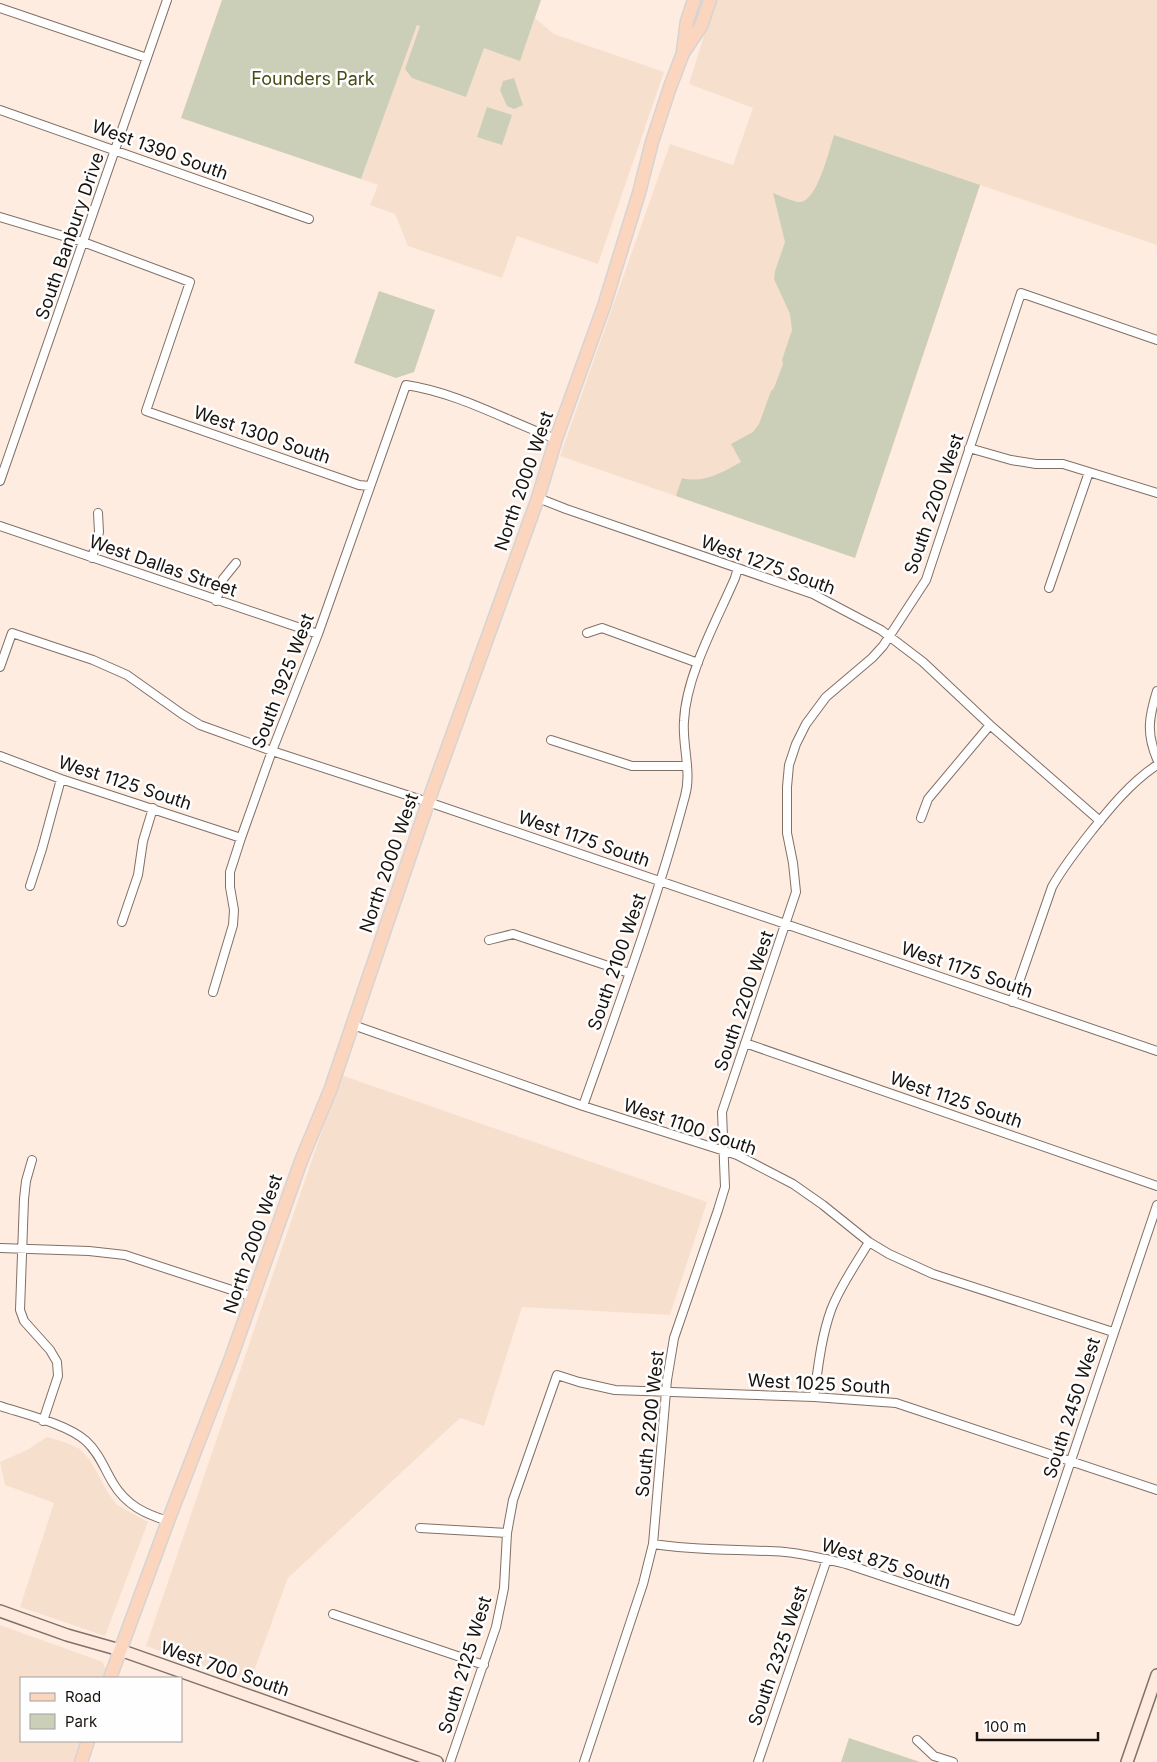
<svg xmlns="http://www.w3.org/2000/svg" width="1157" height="1762" font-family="Inter,sans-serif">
  <rect width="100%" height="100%" fill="#ffece0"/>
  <path fill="#f7dfce" d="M715 0H1157V245L980 185 855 558 560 456 670 144 733 165 753 108 689 84Z
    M535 18 554 34 664 72 598 264 517 236 502 278 408 246 395 214 370 205 378 185 361 179 417 24 520 60Z
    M341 1075 707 1202 670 1315 522 1307 484 1426 460 1418 288 1578 250 1682 146 1646Z
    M47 1437 67 1443 80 1449 90 1460 107 1491 117 1505 148 1522 105 1636 20 1607 54 1503 5 1485 0 1462 27 1450Z
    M0 1625 103 1662 107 1674 105 1678H21V1741H84L76 1762H0Z"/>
  <path fill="#cccfb7" d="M222 0H541L520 61 484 48 466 97 412 78 405 69 420 26 417 25 361 179 181 118Z
    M514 78 523 105 514 109 507 106 500 90 503 81Z
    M487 107 512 115 502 145 477 137Z
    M834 135 980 185 855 558 676 496 682 478C703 484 723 472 741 462L731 444 753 432 759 424 771 391 774 388 783 364 782 360 792 330 790 314 774 279 775 271 785 242 773 193C781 196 791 201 799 202 817 203 829 150 834 135Z
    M379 291 435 310 414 372 396 378 354 363Z
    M849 1738 920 1762H841Z"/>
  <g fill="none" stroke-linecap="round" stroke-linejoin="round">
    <g stroke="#807066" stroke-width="10">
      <path id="street" d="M0 8 147 58
        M0 110 309 219
        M0 217 83 242 190 282 146 411 359 485 369 486
        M969 448 1011 460 1036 464H1063L1157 493
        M0 481 167 0
        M538 498 566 509 813 594 881 630 923 662 990 725 1100 821
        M0 526 318 634
        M92 558 99 532 98 513
        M1049 588 1089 472
        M216 601 223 579 236 563
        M587 633 602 628 698 663
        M0 667 12 633 93 660 127 675 182 714 200 725 272 751 428 802 1157 1051
        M1157 691C1149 717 1146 733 1157 759
        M551 740 632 766H687
        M0 756 61 779 241 838
        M921 818 928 799 990 725
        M30 886 42 849 61 779
        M122 922 138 875 143 841 153 808
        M489 940 513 934 629 973
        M213 992 233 925 234 910 230 887V872L241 838 272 751 318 634 406 385C459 393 507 421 556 439
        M1012 1002 1052 887C1063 867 1076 851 1090 833 1110 808 1130 783 1157 765
        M353 1025 583 1106 737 1155 793 1184 823 1205 869 1242 889 1254 933 1274 1113 1332
        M745 1043 1157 1186
        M583 1106C619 1004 657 901 685 796 692 772 682 745 684 721 686 675 717 620 735 578L738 568
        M32 1160 26 1181 24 1199 20 1310 24 1321 50 1350 57 1362 58 1376 43 1421
        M0 1248 89 1251 125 1255 253 1297
        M814 1397C818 1368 821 1338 831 1310 840 1286 856 1264 869 1242
        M0 1406C24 1414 67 1424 86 1441 99 1453 104 1468 113 1483 126 1505 145 1514 168 1521
        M420 1528 507 1533
        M653 1544C697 1551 741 1549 785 1552 806 1554 826 1559 846 1564L1017 1621 1157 1205
        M333 1614 484 1665
        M917 1740 934 1756 953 1762
        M450 1762 496 1627 504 1588 507 1533 513 1500 557 1375 579 1382 615 1390 814 1397 896 1403 1157 1490
        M584 1762 643 1584 653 1544 667 1380 674 1338 718 1210 725 1187 722 1112 796 892 793 863 787 833V787L789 765 796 744 806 724 826 697 872 658 883 646 926 580 1021 293 1157 340
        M758 1762 827 1559"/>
    </g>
    <g stroke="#807066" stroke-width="14">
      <path id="secondary" d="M0 1611 67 1635 120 1650 437 1762
        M1127 1762 1157 1675"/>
    </g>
    <g stroke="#d5d4d4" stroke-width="15">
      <path id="primary" d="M683 51 687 21 694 0
        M110 1678 168 1521 231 1358 301 1161 331 1088 433 788 538 498 556 439 604 306 639 193 652 142 670 87 683 53 701 26 710 0
        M81 1762 88 1741"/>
    </g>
    <use href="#street" stroke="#fff" stroke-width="8"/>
    <use href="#secondary" stroke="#feeadf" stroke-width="11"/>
    <use href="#primary" stroke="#fcd5be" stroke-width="12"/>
  </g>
  <g text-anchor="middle" stroke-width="5" stroke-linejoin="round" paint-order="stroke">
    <g font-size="18" fill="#494b15" stroke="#fefefe">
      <text x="313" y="85">Founders Park</text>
    </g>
    <g font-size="18" fill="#18120e" stroke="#fefefe">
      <text transform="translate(160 150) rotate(20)" y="6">West 1390 South</text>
      <text transform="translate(70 236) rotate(-71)" y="6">South Banbury Drive</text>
      <text transform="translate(262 435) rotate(19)" y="6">West 1300 South</text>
      <text transform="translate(524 481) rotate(-71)" y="6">North 2000 West</text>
      <text transform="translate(934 504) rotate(-71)" y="6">South 2200 West</text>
      <text transform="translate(768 565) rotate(20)" y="6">West 1275 South</text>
      <text transform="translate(163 566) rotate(19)" y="6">West Dallas Street</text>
      <text transform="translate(283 681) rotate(-69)" y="6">South 1925 West</text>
      <text transform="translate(125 783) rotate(18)" y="6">West 1125 South</text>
      <text transform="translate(584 839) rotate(19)" y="6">West 1175 South</text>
      <text transform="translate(389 863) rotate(-71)" y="6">North 2000 West</text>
      <text transform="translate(617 962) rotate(-71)" y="6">South 2100 West</text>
      <text transform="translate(967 970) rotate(19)" y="6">West 1175 South</text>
      <text transform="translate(744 1001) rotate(-71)" y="6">South 2200 West</text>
      <text transform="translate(956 1100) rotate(19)" y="6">West 1125 South</text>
      <text transform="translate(690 1127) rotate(19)" y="6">West 1100 South</text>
      <text transform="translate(253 1244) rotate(-71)" y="6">North 2000 West</text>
      <text transform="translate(819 1384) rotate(3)" y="6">West 1025 South</text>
      <text transform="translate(1072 1408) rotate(-72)" y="6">South 2450 West</text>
      <text transform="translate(650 1424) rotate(-84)" y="6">South 2200 West</text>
      <text transform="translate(886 1564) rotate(17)" y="6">West 875 South</text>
      <text transform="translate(778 1656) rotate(-71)" y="6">South 2325 West</text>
      <text transform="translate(465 1665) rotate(-73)" y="6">South 2125 West</text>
      <text transform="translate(225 1669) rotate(19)" y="6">West 700 South</text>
    </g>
  </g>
  <rect x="20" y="1677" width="162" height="65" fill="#fefefe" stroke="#a2a09e"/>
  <rect x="30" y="1693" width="25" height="8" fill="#fcd5be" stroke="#a2a09e"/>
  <text x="65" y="1702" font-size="15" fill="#18120e">Road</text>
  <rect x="30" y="1714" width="25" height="15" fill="#cccfb7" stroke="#a2a09e"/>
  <text x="65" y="1727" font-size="15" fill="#18120e">Park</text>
  <path d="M977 1732v8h121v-8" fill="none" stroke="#18120e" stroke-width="2.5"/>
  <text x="984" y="1732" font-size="15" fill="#18120e" stroke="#fefefe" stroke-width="4" paint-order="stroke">100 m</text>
</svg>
